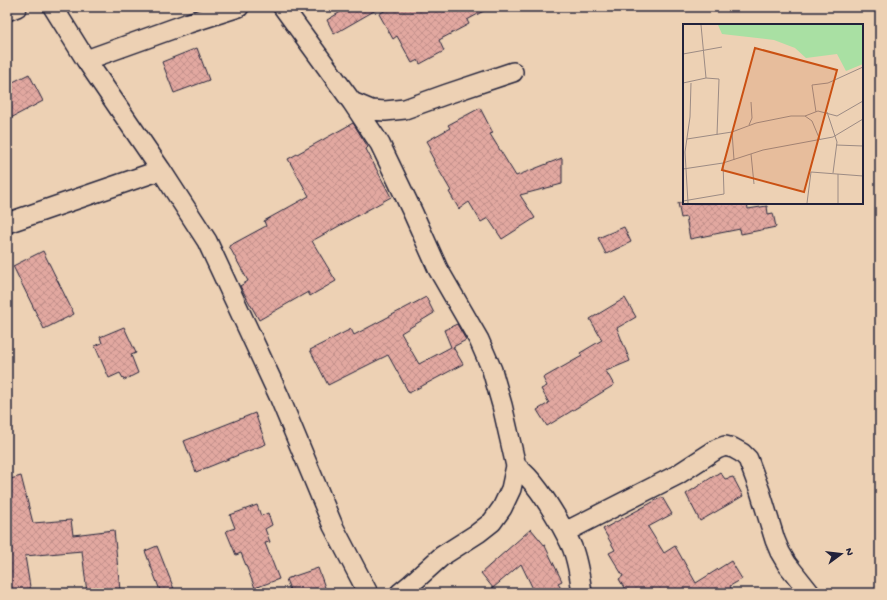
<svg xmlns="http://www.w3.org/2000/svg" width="887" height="600" font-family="'Gochi Hand',sans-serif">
  <defs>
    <pattern id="building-cross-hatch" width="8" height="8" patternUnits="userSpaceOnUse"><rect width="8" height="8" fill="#e2a8a0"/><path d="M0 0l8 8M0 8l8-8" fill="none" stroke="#c2908b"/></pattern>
  </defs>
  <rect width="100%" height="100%" fill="#edd1b4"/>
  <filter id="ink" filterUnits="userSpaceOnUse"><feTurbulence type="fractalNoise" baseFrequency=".025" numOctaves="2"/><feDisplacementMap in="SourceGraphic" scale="8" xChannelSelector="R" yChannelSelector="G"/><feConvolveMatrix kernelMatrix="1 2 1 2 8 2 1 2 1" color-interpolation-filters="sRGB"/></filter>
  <g filter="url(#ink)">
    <path fill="url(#building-cross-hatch)" stroke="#22223b" d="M349 7H381L334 34 327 20Z
      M391 7H491L467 20 469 24 439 40 444 51 420 64 418 60 412 63 397 36 393 39 379 14Z
      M197 48 209 80 174 93 162 62Z
      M29 74 43 101 7 120V85Z
      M480 108 493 133 490 134 516 176 562 158V184L520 195 535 218 502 239 488 218 481 222 469 202 459 209 449 192 451 191 433 160H434L429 151 431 148 427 141 450 128 448 125Z
      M353 123 368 147 366 149 391 197 312 241 336 281 310 296 308 292 259 320 240 286 248 281 229 246 266 226 264 221 309 196 288 159Z
      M678 203H747L748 209 767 206 768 214 773 213 776 227 741 234 740 229 690 239 686 217 681 218Z
      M624 227 631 242 606 254 598 238Z
      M43 251 74 314 44 329 13 266Z
      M426 297 434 313 401 333 419 364 451 347 444 330 457 324 466 340 453 347 463 364 409 393 388 355 328 385 310 350 351 329 354 335Z
      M625 298 636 317 617 328 630 361 606 371 614 385 547 426 537 410 549 403 541 389 547 386 543 378 582 356 580 353 602 340 590 319Z
      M124 327 136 353 131 355 138 373 124 380 120 373 109 378 95 346 102 343 100 337Z
      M255 413 266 444 196 472 184 441Z
      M720 472 725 479 733 477 743 496 700 521 686 494Z
      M21 476 33 523 71 520 73 535 114 530 120 590 87 593 82 551 25 556 31 593H7V480Z
      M662 497 672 514 648 527 664 553 675 546 696 583 731 561 742 579 730 586 733 593H627L619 579 623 576 609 553 615 550 603 529Z
      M257 505 261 516 268 513 272 525 265 529 270 542 265 543 279 579 255 588 241 553 236 555 226 531 235 528 230 515Z
      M531 529 545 546 562 581 558 583 563 593H535L521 564 493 588 481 573Z
      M157 546 174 589 164 593H161L145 551Z
      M318 568 327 593H291L286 579Z"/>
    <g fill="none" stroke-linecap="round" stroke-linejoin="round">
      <g stroke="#22223b" stroke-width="22">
        <path id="minor" d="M53 7 86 60 161 170 207 241 279 396 333 526 368 593
          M283 7 352 102 380 144 413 213 438 269 479 340 492 370 502 405 516 466 511 489 502 508 492 522 478 533 442 556 411 584 400 593
          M7 11 17 7
          M86 60 189 23 239 7
          M352 102 371 110 385 111 405 109 447 94 513 72
          M7 223 161 170
          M516 466C534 480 546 500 558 520 563 529 568 538 572 547 578 562 580 578 582 593
          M565 532 677 475 717 449 725 446 733 448 742 453 748 459 760 491 775 540 780 552 787 564 810 593"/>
      </g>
      <use href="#minor" stroke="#edd1b4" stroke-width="19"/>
    </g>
  </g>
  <g transform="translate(683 24)">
    <rect width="180" height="180" fill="#edd1b4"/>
    <path d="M35 1H180V40L163 47 154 30 123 34 112 24 91 16 39 10Z" fill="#a9e0a3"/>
    <path fill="none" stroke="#9c8b84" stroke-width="1" d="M18 1 23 54M0 30 39 23M0 59 23 54 36 55 34 111M133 88 129 61 145 59 180 43M144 88 154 118 150 149M122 92 129 97 137 116M66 101 69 94 68 78M49 108 51 136M4 115 49 108 73 99 108 92H122L135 87 154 92 180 77M153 121 180 122M68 130 71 160M0 145 40 139 80 126 150 113 180 95M0 177 41 170 40 139M5 179 2 128 7 93 8 59M124 179 128 148 180 152M155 179V150"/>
    <path fill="#ca5113" fill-opacity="0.15" stroke="#ca5113" stroke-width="2" d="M72 24 154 46 121 168 39 146Z"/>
    <rect width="180" height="180" fill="none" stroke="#22223b" stroke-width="2"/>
  </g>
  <rect width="887" height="600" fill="none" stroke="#edd1b4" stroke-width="24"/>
  <rect x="12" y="12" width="863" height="576" fill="none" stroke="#22223b" stroke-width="1.5" filter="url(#ink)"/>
  <g transform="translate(841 554) rotate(75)" stroke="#edd1b4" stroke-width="3" paint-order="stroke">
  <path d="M0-3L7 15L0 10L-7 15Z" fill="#22223b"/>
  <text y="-6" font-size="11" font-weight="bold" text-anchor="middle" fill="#22223b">N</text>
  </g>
</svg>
